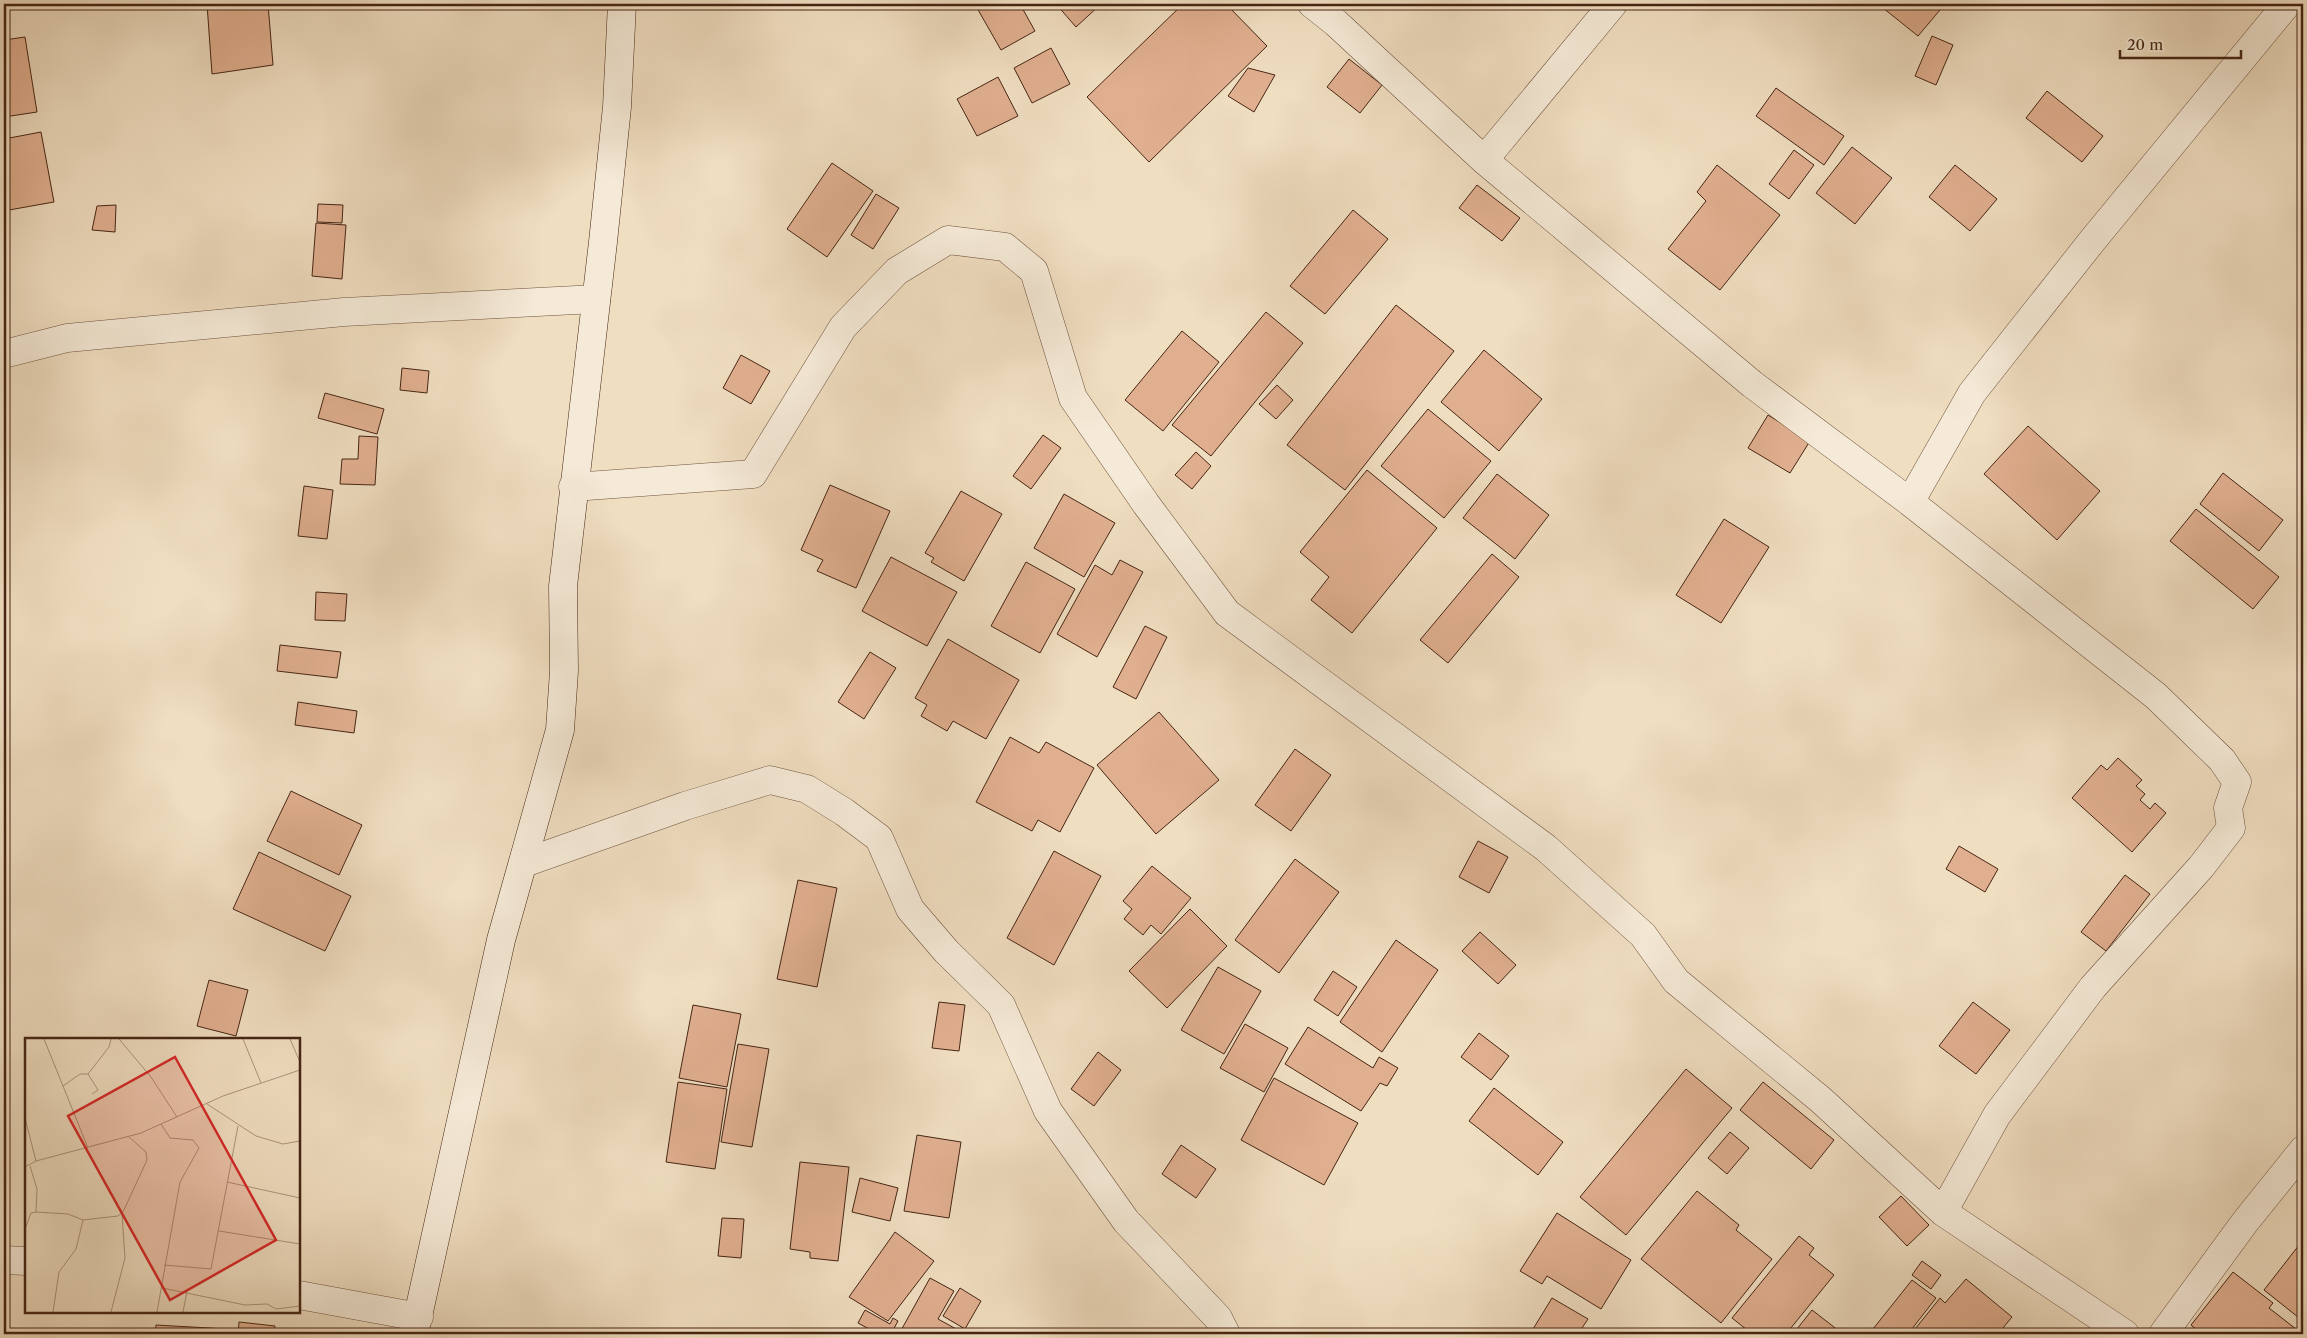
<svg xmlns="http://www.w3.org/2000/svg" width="2307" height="1338" font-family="'Libre Caslon Text',serif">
  <rect width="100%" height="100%" fill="#f0dec1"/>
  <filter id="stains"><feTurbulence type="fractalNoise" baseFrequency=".004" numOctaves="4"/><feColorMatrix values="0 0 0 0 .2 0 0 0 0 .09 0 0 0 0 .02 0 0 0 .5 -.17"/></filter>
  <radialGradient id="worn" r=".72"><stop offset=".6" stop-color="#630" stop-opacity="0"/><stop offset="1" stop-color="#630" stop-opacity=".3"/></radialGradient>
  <path fill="#e0af90" stroke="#462514" d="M207 4H268L273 65 212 74Z
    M984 4H1020L1035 31 1001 50 977 8Z
    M1056 4H1101L1076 27Z
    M1183 4H1226L1267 46 1149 162 1087 97Z
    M1878 4H1945L1918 36Z
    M1932 36 1953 45 1936 85 1915 76Z
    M25 37 37 112 4 117V40Z
    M1051 48 1070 84 1032 103 1014 68Z
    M1349 59 1382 85 1360 113 1327 87Z
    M1248 68 1275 75 1254 112 1228 96Z
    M998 77 1018 116 977 136 957 99Z
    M1776 88 1844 136 1824 165 1756 116Z
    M2047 91 2103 136 2082 162 2026 118Z
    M41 132 54 202 9 210 4 180V139Z
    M1852 147 1892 178 1855 224 1816 193Z
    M1794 150 1814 165 1789 199 1769 184Z
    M832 163 873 191 827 257 787 229Z
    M1717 165 1780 215 1720 290 1668 249 1706 201 1697 192Z
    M1955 165 1997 199 1970 231 1929 197Z
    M1477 185 1520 218 1502 241 1459 208Z
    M876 194 899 208 873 249 851 235Z
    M318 204 343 205 342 223 317 222Z
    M116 205 115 232 92 230 97 206Z
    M1353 210 1388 239 1325 314 1290 286Z
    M316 223 346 225 342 279 312 276Z
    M1396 305 1454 351 1345 490 1287 445Z
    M1266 312 1303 343 1211 456 1172 425Z
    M1182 331 1219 362 1163 431 1125 400Z
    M1484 350 1542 399 1499 451 1441 402Z
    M741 355 770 371 751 404 723 388Z
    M402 368 429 371 427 393 400 390Z
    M1277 385 1293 400 1276 419 1259 404Z
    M325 393 384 409 377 434 318 418Z
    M1428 409 1491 461 1444 518 1381 466Z
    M1768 415 1810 441 1790 473 1748 448Z
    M2028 426 2100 491 2057 540 1984 474Z
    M1043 435 1061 448 1031 489 1013 476Z
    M359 436 378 437 375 485 340 484 342 459H358Z
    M1196 452 1211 466 1192 489 1175 475Z
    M1367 470 1437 528 1352 633 1311 600 1329 577 1300 552Z
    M2223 473 2283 520 2259 551 2200 504Z
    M1497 474 1549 515 1515 559 1463 518Z
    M830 485 890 511 856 588 817 571 823 560 801 550Z
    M304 486 333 490 327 539 298 536Z
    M961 491 1002 514 964 581 931 562 934 558 925 553Z
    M1064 494 1115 523 1084 577 1034 548Z
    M2196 509 2279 577 2253 609 2170 541Z
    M1724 519 1769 547 1721 623 1676 595Z
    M1492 554 1519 577 1448 663 1420 640Z
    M891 557 957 592 927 646 862 611Z
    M1120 560 1143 572 1097 657 1057 634 1095 565 1112 575Z
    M1026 562 1075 589 1040 653 991 626Z
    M316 592 347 594 345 621 315 620Z
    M1145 626 1167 637 1136 699 1113 687Z
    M948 639 1019 680 986 739 953 721 947 731 921 716 927 705 915 698Z
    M280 645 341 652 337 678 277 671Z
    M870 652 896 668 864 719 838 702Z
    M298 702 357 711 354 733 295 725Z
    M1159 712 1219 780 1156 834 1097 765Z
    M1010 737 1039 753 1046 742 1094 768 1060 832 1038 820 1032 831 976 802Z
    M1295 749 1331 775 1291 831 1255 805Z
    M2118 758 2142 780 2136 786 2145 794 2140 800 2150 809 2155 803 2166 813 2132 852 2072 798 2101 765 2107 770Z
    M291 791 362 825 339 875 267 841Z
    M1478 841 1508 857 1489 893 1459 877Z
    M1959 846 1998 869 1985 892 1946 869Z
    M1054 851 1101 876 1054 965 1007 938Z
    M259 852 351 896 325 951 233 909Z
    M1295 859 1339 892 1279 973 1235 940Z
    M1152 866 1191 898 1161 934 1151 925 1143 935 1124 919 1132 909 1123 901Z
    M2125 875 2150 894 2106 951 2081 932Z
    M798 880 837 888 817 987 777 979Z
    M1190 909 1227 946 1167 1008 1129 971Z
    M1480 932 1516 965 1498 984 1462 951Z
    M1396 940 1438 970 1382 1052 1340 1022Z
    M1218 967 1261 991 1224 1054 1181 1030Z
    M1333 971 1357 987 1338 1016 1314 1000Z
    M209 980 248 990 236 1036 197 1026Z
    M939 1002 965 1005 959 1051 932 1048Z
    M1973 1002 2010 1030 1976 1074 1939 1046Z
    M693 1005 741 1014 727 1087 679 1078Z
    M1245 1024 1288 1048 1264 1092 1220 1068Z
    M1308 1027 1373 1068 1379 1057 1398 1068 1387 1086 1380 1083 1361 1111 1285 1064Z
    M1479 1033 1509 1056 1491 1080 1461 1057Z
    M738 1044 769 1049 752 1147 721 1142Z
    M1098 1052 1121 1070 1094 1106 1071 1089Z
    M1686 1069 1732 1108 1626 1235 1580 1197Z
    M1274 1078 1358 1123 1324 1185 1241 1140Z
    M678 1082 727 1089 715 1169 666 1162Z
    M1763 1082 1834 1140 1811 1169 1740 1110Z
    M1494 1088 1563 1142 1538 1175 1469 1121Z
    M1730 1132 1749 1148 1727 1174 1708 1158Z
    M917 1135 961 1142 949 1218 904 1211Z
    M1181 1145 1216 1169 1196 1198 1162 1174Z
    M800 1162 849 1167 838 1261 810 1258V1252L790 1249Z
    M860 1178 898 1188 890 1221 852 1212Z
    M1697 1191 1739 1225 1736 1230 1772 1259 1721 1323 1641 1259Z
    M1901 1196 1929 1225 1907 1246 1879 1217Z
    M1557 1213 1631 1260 1601 1309 1547 1276 1542 1284 1520 1271Z
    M722 1218 744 1219 741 1258 718 1256Z
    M895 1232 934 1261 888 1321 849 1297Z
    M1799 1236 1814 1248 1809 1255 1834 1275 1786 1334H1752L1732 1318Z
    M2303 1240V1321L2264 1290Z
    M1922 1261 1941 1275 1931 1289 1912 1275Z
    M2233 1272 2273 1303 2269 1308 2296 1329 2292 1334H2202L2191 1325Z
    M930 1278 954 1291 938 1319 958 1330 955 1334H899Z
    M1966 1279 2012 1317 1998 1334H1911L1940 1298 1945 1303Z
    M1912 1280 1936 1298 1908 1334H1869Z
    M960 1288 981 1301 965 1329 943 1316Z
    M1552 1298 1588 1319 1578 1334H1530Z
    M865 1310 890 1324 893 1318 898 1321 891 1334H878L858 1323Z
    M1812 1310 1843 1334H1793Z
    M239 1322 275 1326 274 1334H238Z
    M156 1325 227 1329V1334H155Z"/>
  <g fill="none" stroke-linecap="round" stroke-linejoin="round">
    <g stroke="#70533f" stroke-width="29">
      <path id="street" d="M1312 4 1336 23 1484 160 1752 384 1910 502 2156 696 2222 760 2237 782 2228 808 2231 828 2201 867 2093 987 1997 1115 1943 1212
        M1484 160 1613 4
        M4 354 67 338 344 312 596 299
        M573 487 753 474 843 327 897 271 948 240 1005 247 1034 271 1073 398 1146 504 1227 613 1546 848 1643 935 1676 981 1821 1100 1943 1212 2125 1334
        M1910 502 1972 393 2092 241 2287 4
        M524 863 685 806 770 780 807 789 844 812 879 838 910 909 946 951 1001 1005 1048 1111 1126 1221 1218 1318 1226 1334
        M4 1260 26 1261
        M299 1295 419 1317
        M2163 1334 2245 1222 2303 1150"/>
    </g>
    <g stroke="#462514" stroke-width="29">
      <path id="secondary" d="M414 1334 501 940 560 730 564 671 563 586 603 242 617 107 622 4"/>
    </g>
    <use href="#street" stroke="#f5ead7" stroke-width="28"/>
    <use href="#secondary" stroke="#f5ead7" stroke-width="28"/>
  </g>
  <g transform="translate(25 1038)">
    <rect width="275" height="275" fill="#f0dec1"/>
    <path fill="none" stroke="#ac947c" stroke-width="1" d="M19 1 63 110M94 1 126 39 152 79M218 1 236 45M265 1 275 24M63 36 84 9 86 1M38 48 55 36H63L73 52 67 56M182 66 231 98 258 106 275 103M0 80 11 123M5 128 12 151 11 174 43 176 58 182 93 178 98 174 122 122 121 114 104 99M0 129 11 123 116 95 198 58 275 32M202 144 275 160M0 191 6 175 11 174M194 193 275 206M139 227 186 231 213 88M137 250 220 267 242 266 251 271 275 268M28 274 34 234 51 211 58 182M86 274 100 220 97 176M132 274 155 144 174 110 168 102 145 100 136 86M158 274 162 253"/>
    <path fill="#d62828" fill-opacity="0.15" stroke="#d62828" stroke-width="2.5" d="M150 19 251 202 145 262 43 78Z"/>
    <rect width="275" height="275" fill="none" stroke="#462514" stroke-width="2.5"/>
  </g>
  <rect width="2307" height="1338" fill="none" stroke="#f0dec1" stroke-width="20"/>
  <rect x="5" y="5" width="2297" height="1328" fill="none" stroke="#462514" stroke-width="2.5"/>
  <rect x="10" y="10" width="2287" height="1318" fill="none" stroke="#462514"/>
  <path d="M2120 50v8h121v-8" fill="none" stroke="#462514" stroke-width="2.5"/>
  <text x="2127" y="50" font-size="15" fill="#462514" stroke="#f5ead7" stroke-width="4" paint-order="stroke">20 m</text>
  <rect width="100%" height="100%" filter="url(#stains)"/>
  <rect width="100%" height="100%" fill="url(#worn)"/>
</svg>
